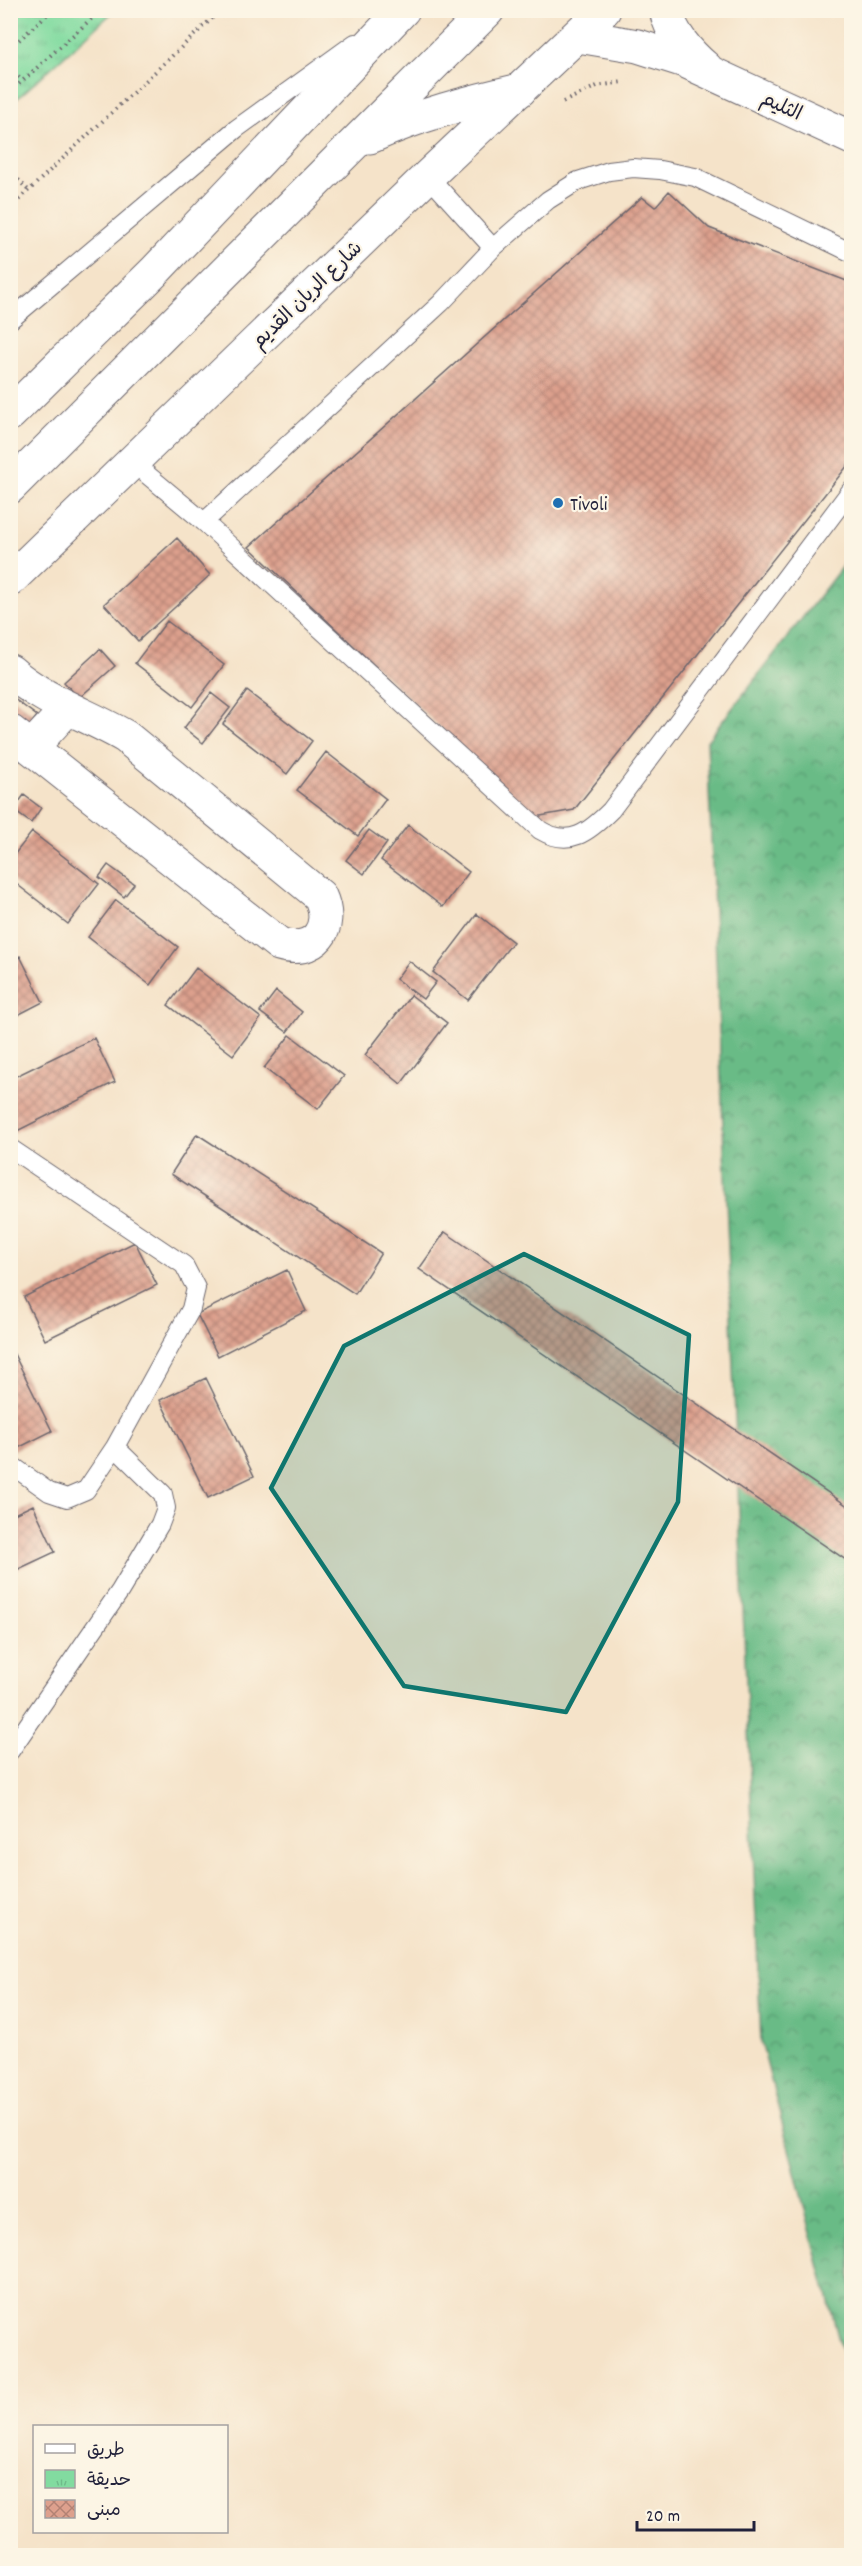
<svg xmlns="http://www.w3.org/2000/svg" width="862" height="2566" font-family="Dekko,'Playpen Sans Arabic',sans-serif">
  <defs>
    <pattern id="forest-crowns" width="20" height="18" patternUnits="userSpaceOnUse" patternTransform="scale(1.5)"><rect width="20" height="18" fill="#69bb86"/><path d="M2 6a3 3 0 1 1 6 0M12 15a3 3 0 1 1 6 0" fill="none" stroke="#56986f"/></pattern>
    <pattern id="park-tufts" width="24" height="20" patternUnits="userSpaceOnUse" patternTransform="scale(1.5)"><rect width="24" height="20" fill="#82dba0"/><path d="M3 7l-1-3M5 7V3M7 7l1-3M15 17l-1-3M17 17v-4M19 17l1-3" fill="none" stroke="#70bc8b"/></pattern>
    <pattern id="building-cross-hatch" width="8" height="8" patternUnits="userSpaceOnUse" patternTransform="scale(1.5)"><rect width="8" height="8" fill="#dda08d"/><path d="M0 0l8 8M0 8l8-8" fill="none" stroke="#b38274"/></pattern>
  </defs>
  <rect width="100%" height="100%" fill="#fcf5e5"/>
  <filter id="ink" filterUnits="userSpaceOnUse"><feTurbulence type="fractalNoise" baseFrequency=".0167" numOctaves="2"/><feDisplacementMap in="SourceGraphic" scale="12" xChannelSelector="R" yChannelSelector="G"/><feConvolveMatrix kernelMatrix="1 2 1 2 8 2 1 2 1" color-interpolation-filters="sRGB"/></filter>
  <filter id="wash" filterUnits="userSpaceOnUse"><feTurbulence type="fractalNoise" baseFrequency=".008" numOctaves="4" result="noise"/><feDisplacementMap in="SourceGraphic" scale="24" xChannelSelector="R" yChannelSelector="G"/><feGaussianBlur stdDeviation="1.35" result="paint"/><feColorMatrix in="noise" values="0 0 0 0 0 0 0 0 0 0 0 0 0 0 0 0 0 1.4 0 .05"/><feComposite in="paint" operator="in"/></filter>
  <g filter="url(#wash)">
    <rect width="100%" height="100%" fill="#f5e3c9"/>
    <path fill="url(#forest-crowns)" stroke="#466e60" stroke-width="1.5" d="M851 555V2386L761 2042 707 741Z"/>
    <path fill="url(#park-tufts)" stroke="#527e6e" stroke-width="1.5" d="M11 10H114V11L11 104Z"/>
    <g id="blocks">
      <path fill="url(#building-cross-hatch)" d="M669 191 709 228 852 283V460L574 810 535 817 249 547 642 197 655 207Z
        M177 538 210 575 138 641 104 604Z
        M167 621 224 665 192 707 135 663Z
        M100 649 115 666 79 698 64 682Z
        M247 691 312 741 287 774 223 724Z
        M211 693 230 708 203 743 184 728Z
        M13 698 37 716 27 729 10 716V701Z
        M10 751 21 759 10 771Z
        M326 752 386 799 358 836 297 790Z
        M24 795 41 808 31 823 13 810Z
        M408 825 469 872 443 907 381 860Z
        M369 830 387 843 364 874 346 860Z
        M32 832 99 884 68 924 10 879V860Z
        M108 865 134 884 124 897 99 877Z
        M116 900 178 947 150 985 88 937Z
        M477 914 513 942 468 1000 433 972Z
        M20 956 43 1002 10 1019V961Z
        M409 961 436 982 423 999 396 979Z
        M196 968 261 1018 233 1055 168 1005Z
        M276 991 302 1012 287 1032 260 1012Z
        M411 995 447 1023 401 1084 365 1055Z
        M290 1035 344 1076 318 1109 264 1068Z
        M94 1038 115 1082 13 1133 10 1128V1079Z
        M197 1134 381 1253 355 1294 171 1174Z
        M445 1232 852 1509V1564L419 1269Z
        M135 1242 157 1285 45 1340 24 1297Z
        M287 1270 306 1311 218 1356 197 1314Z
        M10 1346 52 1431 12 1451 10 1449Z
        M206 1378 254 1476 208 1498 160 1400Z
        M33 1505 55 1552 10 1573V1516Z"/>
    </g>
  </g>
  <g filter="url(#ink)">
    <use href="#blocks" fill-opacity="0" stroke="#6c666d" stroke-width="1.5"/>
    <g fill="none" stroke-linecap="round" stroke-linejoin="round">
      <g stroke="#6c666d" stroke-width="20">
        <path id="service" d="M428 176 493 248
          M10 320 236 129 355 43
          M132 462 204 522 540 830C570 848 589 832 611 810L852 489
          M204 522 441 303 493 248 548 200 578 181 609 171 633 168 660 170 695 177 852 253
          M10 1148 184 1265 196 1288 191 1309 115 1447 86 1490 67 1498 49 1492 10 1464
          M10 1751 120 1591 160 1524 166 1508 163 1494 115 1447"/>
      </g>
      <g stroke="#6c666d" stroke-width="35">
        <path id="minor" d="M666 10C670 32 689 54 706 68
          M578 36 638 46 685 61 852 138
          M10 580 428 176 604 10
          M10 671C43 701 89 715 126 737L320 896C335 929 314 955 279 944L10 731
          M32 747 68 708"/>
      </g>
      <g stroke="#6c666d" stroke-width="35">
        <path id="tertiary" d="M370 137C419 115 468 102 520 90
          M10 414 154 272 403 10
          M10 487 488 10"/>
      </g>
      <path stroke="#6c666d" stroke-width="4" stroke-dasharray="1.5 4.5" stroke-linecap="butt" d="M10 48 52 10
        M10 68 22 81
        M10 92 101 10
        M563 102 597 86 623 82
        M10 171 29 191
        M10 208 221 10"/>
      <use href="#service" stroke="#fff" stroke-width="18"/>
      <use href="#minor" stroke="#fff" stroke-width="33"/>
      <use href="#tertiary" stroke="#fff" stroke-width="33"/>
    </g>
  </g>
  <path fill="#0f766e" fill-opacity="0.2" stroke="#0f766e" stroke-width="4.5" stroke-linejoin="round" d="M524 1254 689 1335 678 1502 566 1712 404 1686 271 1488 344 1346Z"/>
  <circle fill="#1f6fb2" stroke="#fcf5e5" stroke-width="2" cx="558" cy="503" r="6"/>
  <g text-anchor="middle" stroke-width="4.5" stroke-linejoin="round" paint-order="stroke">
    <g font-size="20" fill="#22223b" stroke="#fcf5e5">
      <text transform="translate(782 105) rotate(25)" y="7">الثليم</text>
      <text transform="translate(306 294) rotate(-44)" y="7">شارع الريان القديم</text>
    </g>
    <g font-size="20" fill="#22223b" stroke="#fcf5e5" text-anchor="start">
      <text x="570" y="510">Tivoli</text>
    </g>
  </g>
  <rect width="862" height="2566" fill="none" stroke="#fcf5e5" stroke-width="36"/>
  <rect x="33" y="2425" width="195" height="108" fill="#fcf5e5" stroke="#a5a1a1" stroke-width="1.5"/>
  <rect x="45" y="2444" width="30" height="9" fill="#ffffff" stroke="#a5a1a1" stroke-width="1.5"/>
  <text x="87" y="2455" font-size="18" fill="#22223b">طريق</text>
  <rect x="45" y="2470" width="30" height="18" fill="url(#park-tufts)" stroke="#a5a1a1" stroke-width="1.5"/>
  <text x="87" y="2485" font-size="18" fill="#22223b">حديقة</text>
  <rect x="45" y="2500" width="30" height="18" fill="url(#building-cross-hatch)" stroke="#a5a1a1" stroke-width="1.5"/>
  <text x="87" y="2515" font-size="18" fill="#22223b">مبنى</text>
  <path d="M637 2521v9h117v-9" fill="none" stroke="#22223b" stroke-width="3"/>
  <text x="646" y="2521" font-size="18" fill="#22223b" stroke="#fcf5e5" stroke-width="4.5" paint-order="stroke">20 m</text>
</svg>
